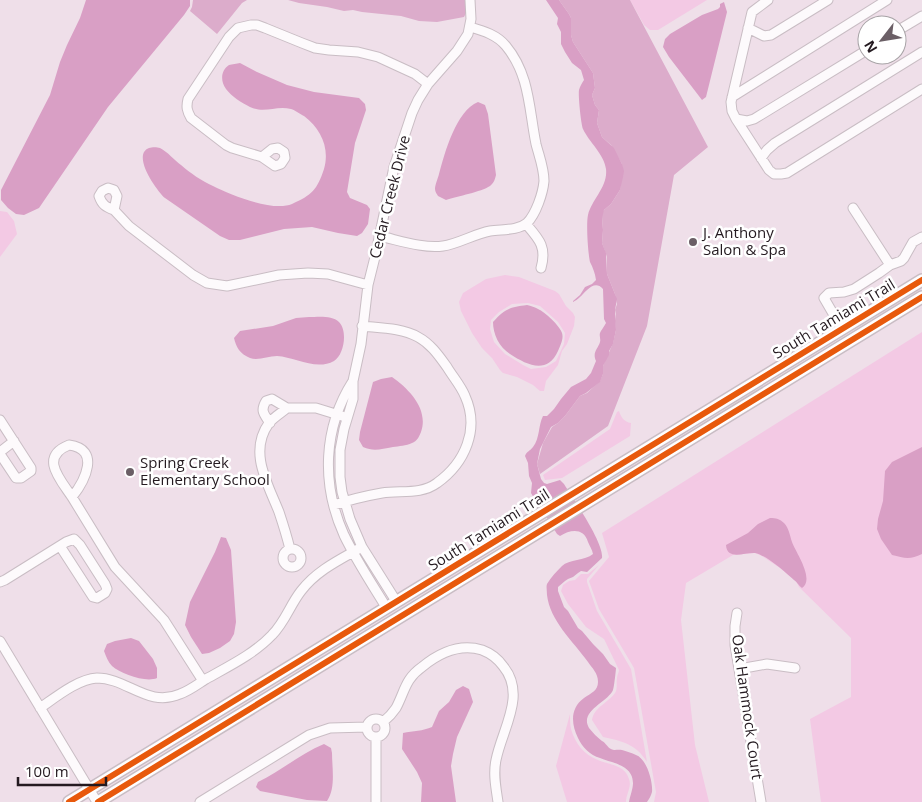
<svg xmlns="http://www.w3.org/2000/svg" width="922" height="802" font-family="'Open Sans',sans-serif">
  <rect width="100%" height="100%" fill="#efdfe9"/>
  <path fill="#f3c9e4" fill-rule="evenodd" d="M630 0H707L658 30H650L644 25Z
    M0 211 7 212 14 221 17 234 0 257Z
    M505 275 519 277 555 291 559 294 566 306 573 313 575 317 574 326 567 344 562 351 558 365 546 381 544 391H540L533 385 517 377 503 373 500 370 492 358 482 348 472 333 461 311 459 302 463 293 486 279ZM528 303 540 306 558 322 565 333 564 344 556 361 546 367 531 369 523 365 505 354 494 342 490 329 491 320 499 312 512 304Z
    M922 332V802H821L810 719 851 697V638L799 587 796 581 780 568 762 556 755 553 733 555 686 583 681 620 695 745 709 802H654L656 792 634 668 599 609 589 581 609 557 602 533Z
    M619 411C621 417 624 422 631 423L630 436 562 478 545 480 543 475 610 429 617 412Z
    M599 565 587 579V582L597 611 631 669 647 762C636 744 622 741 603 737L592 720C594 707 608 703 615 693 618 688 616 683 617 678 617 675 619 672 619 670L604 639 586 627 568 604 561 591 563 585 569 581 575 580 581 574H588Z
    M570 714C570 719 570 724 571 729 575 743 584 755 598 760 610 765 625 765 629 779 632 787 626 794 626 802H567L556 766Z"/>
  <path fill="#dcaccb" d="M193 0H247L242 3 217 34 190 11 192 7Z
    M288 0H465L467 11 464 17 437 22 419 21 401 16 362 12 353 10 344 11 327 7 299 3Z
    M559 0H630L708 147 674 175 647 326 608 426 540 474 537 464 543 443 552 427 558 423 565 416 580 396 587 393 600 381 603 374V366L613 343 616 330 615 321 616 314 615 310 617 304 615 294 607 274V257L602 243 603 230 602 218V213L604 210 611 204 620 190 622 164 611 145 602 137 597 123 599 110 595 105 592 95 595 88 593 73 573 42 571 35V18L569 14Z"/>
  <path fill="#d99fc5" d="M86 0H190V6L184 15 108 107 39 208 24 215 16 214 8 208 1 200V190L50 95 60 62 67 45 80 18Z
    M546 0H559L569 14 571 18V35L573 42 593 73 595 88 592 95 595 105 599 110 597 123 602 137 614 148 622 164 624 171 623 177 620 190 611 204 604 210 602 218 603 230 602 243 606 253 607 274 617 299 615 310 616 330 613 344 609 351V355L603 366V374L600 382 586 393 580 396 565 416 558 423 551 427 540 449 537 464 541 479 544 483 547 484 560 480 564 484C574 500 604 543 602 558L587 572 581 571 578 573 573 577 568 579 565 581 558 587V591L564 607 568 611 578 628 582 631 593 644 603 654 610 664 616 668C616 670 614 688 613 690 608 702 579 711 589 728 593 733 597 737 602 741 606 743 607 747 611 749 615 751 617 749 622 750 626 751 632 753 636 755 647 759 653 782 652 792 651 796 649 799 647 802H629C630 796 633 789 633 783 633 765 612 763 600 758 590 755 582 747 578 738 571 724 570 708 584 698 591 693 598 691 598 682 598 673 592 668 588 662 573 641 550 621 547 595 547 591 546 587 547 584 551 577 557 571 562 566 569 559 585 561 593 554 592 549 590 547 588 542 584 528 571 529 560 536L557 534 536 500 534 498 531 493 532 483 529 476 528 463 525 456C527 451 530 451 533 447 540 438 538 426 543 416H547L554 409 561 399 571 387 586 379 591 373 596 361C592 352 598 349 600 342 601 339 599 336 600 333 601 330 604 327 606 323L604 319 603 289C594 279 586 292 580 297 578 299 575 301 573 302V301L580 295 585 287 592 284 596 280C595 273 593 268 590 262 588 253 586 224 588 215 592 199 608 187 606 169 604 154 589 142 583 129 581 124 578 95 579 90 580 86 582 83 584 80L581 70 572 63 565 52 561 44V32L557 24 558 18Z
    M724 2 727 12 706 97 702 100 669 57 663 47 665 39 670 34 702 15 718 9 720 7V4Z
    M240 63 257 72 287 85 314 92 359 98 365 104 366 110 355 143 347 192 350 198 367 205 370 209 368 224 362 233 357 236 338 233 312 227 284 229 240 240H229L220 236 165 198C157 191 131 155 149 148 152 147 157 147 160 148 168 152 174 160 181 165 190 173 202 181 213 186 231 195 273 212 292 204 312 195 317 190 324 169 330 148 321 129 304 116 300 114 295 110 291 109 276 105 265 114 250 107 242 103 231 96 226 89 220 81 221 70 229 65 232 64 237 64 240 63Z
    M478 102 485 105 488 114 496 175C495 179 494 183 490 186 481 192 458 196 446 200L438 196C437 194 435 192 435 189 435 185 438 178 439 174 445 152 456 111 478 102Z
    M527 305C531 306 535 307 538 309 545 312 560 326 562 333 564 339 560 346 558 351 547 375 527 365 510 354 499 347 493 334 493 322 505 309 510 307 527 305Z
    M309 317C318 317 332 315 339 322 348 331 344 355 334 361 316 371 295 357 277 356 268 356 258 361 250 358 240 354 236 347 234 338L240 331 273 326 296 318Z
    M392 377C409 389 429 409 421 432 419 437 417 441 412 443 406 446 399 446 393 447 381 449 374 452 363 447L359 440 360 432 373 382 381 379Z
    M922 447V554C910 560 904 558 892 555L881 539 877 529 878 519 883 501 885 471 892 462Z
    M770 518C776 518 780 519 784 523 789 528 790 536 792 542 796 553 815 579 802 588 799 586 797 582 794 580 785 572 766 555 755 553 745 552 727 561 726 545L748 533 758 524Z
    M221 537 226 538 231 550 236 622 234 634 230 641 220 648 209 653 202 654 191 637 185 625 190 602 215 552Z
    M131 638 139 641 153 659 157 668V678C146 683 121 674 112 666 108 662 106 656 104 651L107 644 115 641Z
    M463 686 469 689 473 702 457 737 453 754 451 766 456 802H421L422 783 417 772 402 749 403 733C413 731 423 731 432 727L439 711 449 702 456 690Z
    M324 744 331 748 332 753C332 768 336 788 327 801L307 800 260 791 256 787 258 782C281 771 300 754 324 744Z"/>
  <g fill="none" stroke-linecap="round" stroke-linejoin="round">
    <g stroke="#c9bdc4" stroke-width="11">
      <path id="minor" d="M768 0 752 12 731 102 732 111 736 119 769 170 774 174H781L787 173 922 89
        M748 28 764 36 771 35 828 0
        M897 31 922 16
        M732 97 887 0
        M736 119 747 121 754 119 867 50
        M278 148 284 152 285 158 281 164 275 166 262 157 272 149Z
        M262 157 232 148 226 145 191 118C187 111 186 107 188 99L229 37 238 28 251 25H257L265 28 302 43 315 48 329 50 358 52 378 57 415 74 428 84
        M761 158 767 150 775 143 922 52
        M108 188 114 190 117 196 114 210C106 207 102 205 99 196L102 191Z
        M853 208 890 265
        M114 210 129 226 193 275 207 283 227 286 279 275 308 273 328 274 368 285
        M526 224C539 239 547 247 541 268
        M379 236C398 240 424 249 443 246 458 244 474 234 490 231 502 229 517 231 527 223 536 214 543 193 544 181 544 168 539 156 536 144 529 110 530 75 506 46 497 35 484 31 470 27
        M842 329 824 298 829 293 844 292 854 289 879 273 890 265 901 261 904 258 913 242 922 237
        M353 381C323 428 321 484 344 535 356 560 372 584 386 607
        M0 420 31 468V471L21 478H16L0 454
        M270 423C264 414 260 411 266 401L272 399 287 408
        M69 445C101 449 85 481 72 497 60 479 39 457 69 445Z
        M0 452 14 441
        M72 497 115 567 164 620 203 681
        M334 505C349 500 365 496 382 493 400 490 421 495 437 483 465 463 480 429 465 396 461 386 453 377 447 367 439 356 431 344 418 337 402 328 381 328 362 326
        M290 549C287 537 283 524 279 512 268 484 248 452 269 423 274 417 281 413 287 408H316L342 416
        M283 558a9 9 0 1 1 18 0a9 9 0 1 1-18 0Z
        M0 582 5 580 66 542 74 539 80 545 105 584 107 589 105 593 97 598 93 597 60 546
        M396 601 362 547 350 519 342 492 340 477V450L344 429 353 399V381L361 344 368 285 375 257 394 167 412 113 418 100 428 84 457 51 468 34 471 19 470 0
        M737 613 735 626V645L761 802
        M0 641 97 802
        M739 669 767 664 795 668
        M40 708C56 697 78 679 97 678 127 678 148 708 180 694 189 691 198 684 206 679 229 666 254 654 272 635 285 622 290 605 301 591 317 570 341 559 362 547
        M367 728a9 9 0 1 1 18 0a9 9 0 1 1-18 0Z
        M383 722C388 718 392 714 396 708 405 691 405 679 422 667 439 653 459 643 482 650 490 653 498 659 503 666 527 695 502 729 496 760 493 774 496 788 498 802
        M200 802 309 735 330 728 367 727
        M376 802V738"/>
    </g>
    <g stroke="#c9bdc4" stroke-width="14">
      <path id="major" d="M69 802 922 280
        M98 802 922 297"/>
    </g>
    <use href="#minor" stroke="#fdfafc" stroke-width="9"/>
    <use href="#major" stroke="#fdfafc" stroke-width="11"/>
    <g stroke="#fff" stroke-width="9">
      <path id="cycleway" d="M69 802 922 280
        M98 802 922 297"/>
    </g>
    <use href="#cycleway" stroke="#e8590c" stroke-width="6"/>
  </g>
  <g fill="#6b5f66" stroke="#fff" stroke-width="2">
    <circle cx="693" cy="242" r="5"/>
    <circle cx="130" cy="472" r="5"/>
  </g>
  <g text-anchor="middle" stroke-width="5" stroke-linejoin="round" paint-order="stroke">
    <g font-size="15" fill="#241a20" stroke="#fff">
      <text transform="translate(390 197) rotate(-76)" y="5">Cedar Creek Drive</text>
      <text transform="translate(834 319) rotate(-31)" y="5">South Tamiami Trail</text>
      <text transform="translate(489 530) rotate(-32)" y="5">South Tamiami Trail</text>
      <text transform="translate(747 707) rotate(82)" y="5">Oak Hammock Court</text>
    </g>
    <g font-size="15" fill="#241a20" stroke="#fff" text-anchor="start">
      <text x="703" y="238">J. Anthony<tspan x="703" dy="17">Salon &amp; Spa</tspan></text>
      <text x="140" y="468">Spring Creek<tspan x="140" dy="17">Elementary School</tspan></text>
    </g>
  </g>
  <g transform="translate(882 40) rotate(239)"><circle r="24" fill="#ffffff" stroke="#a7a3a6"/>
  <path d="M0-4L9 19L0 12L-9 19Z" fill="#6b5f66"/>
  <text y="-8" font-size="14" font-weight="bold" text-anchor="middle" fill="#241a20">N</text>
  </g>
  <path d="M18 777v8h88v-8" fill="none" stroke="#241a20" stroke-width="2.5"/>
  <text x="25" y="777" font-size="15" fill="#241a20" stroke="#ffffff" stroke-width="4" paint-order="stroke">100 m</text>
</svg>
